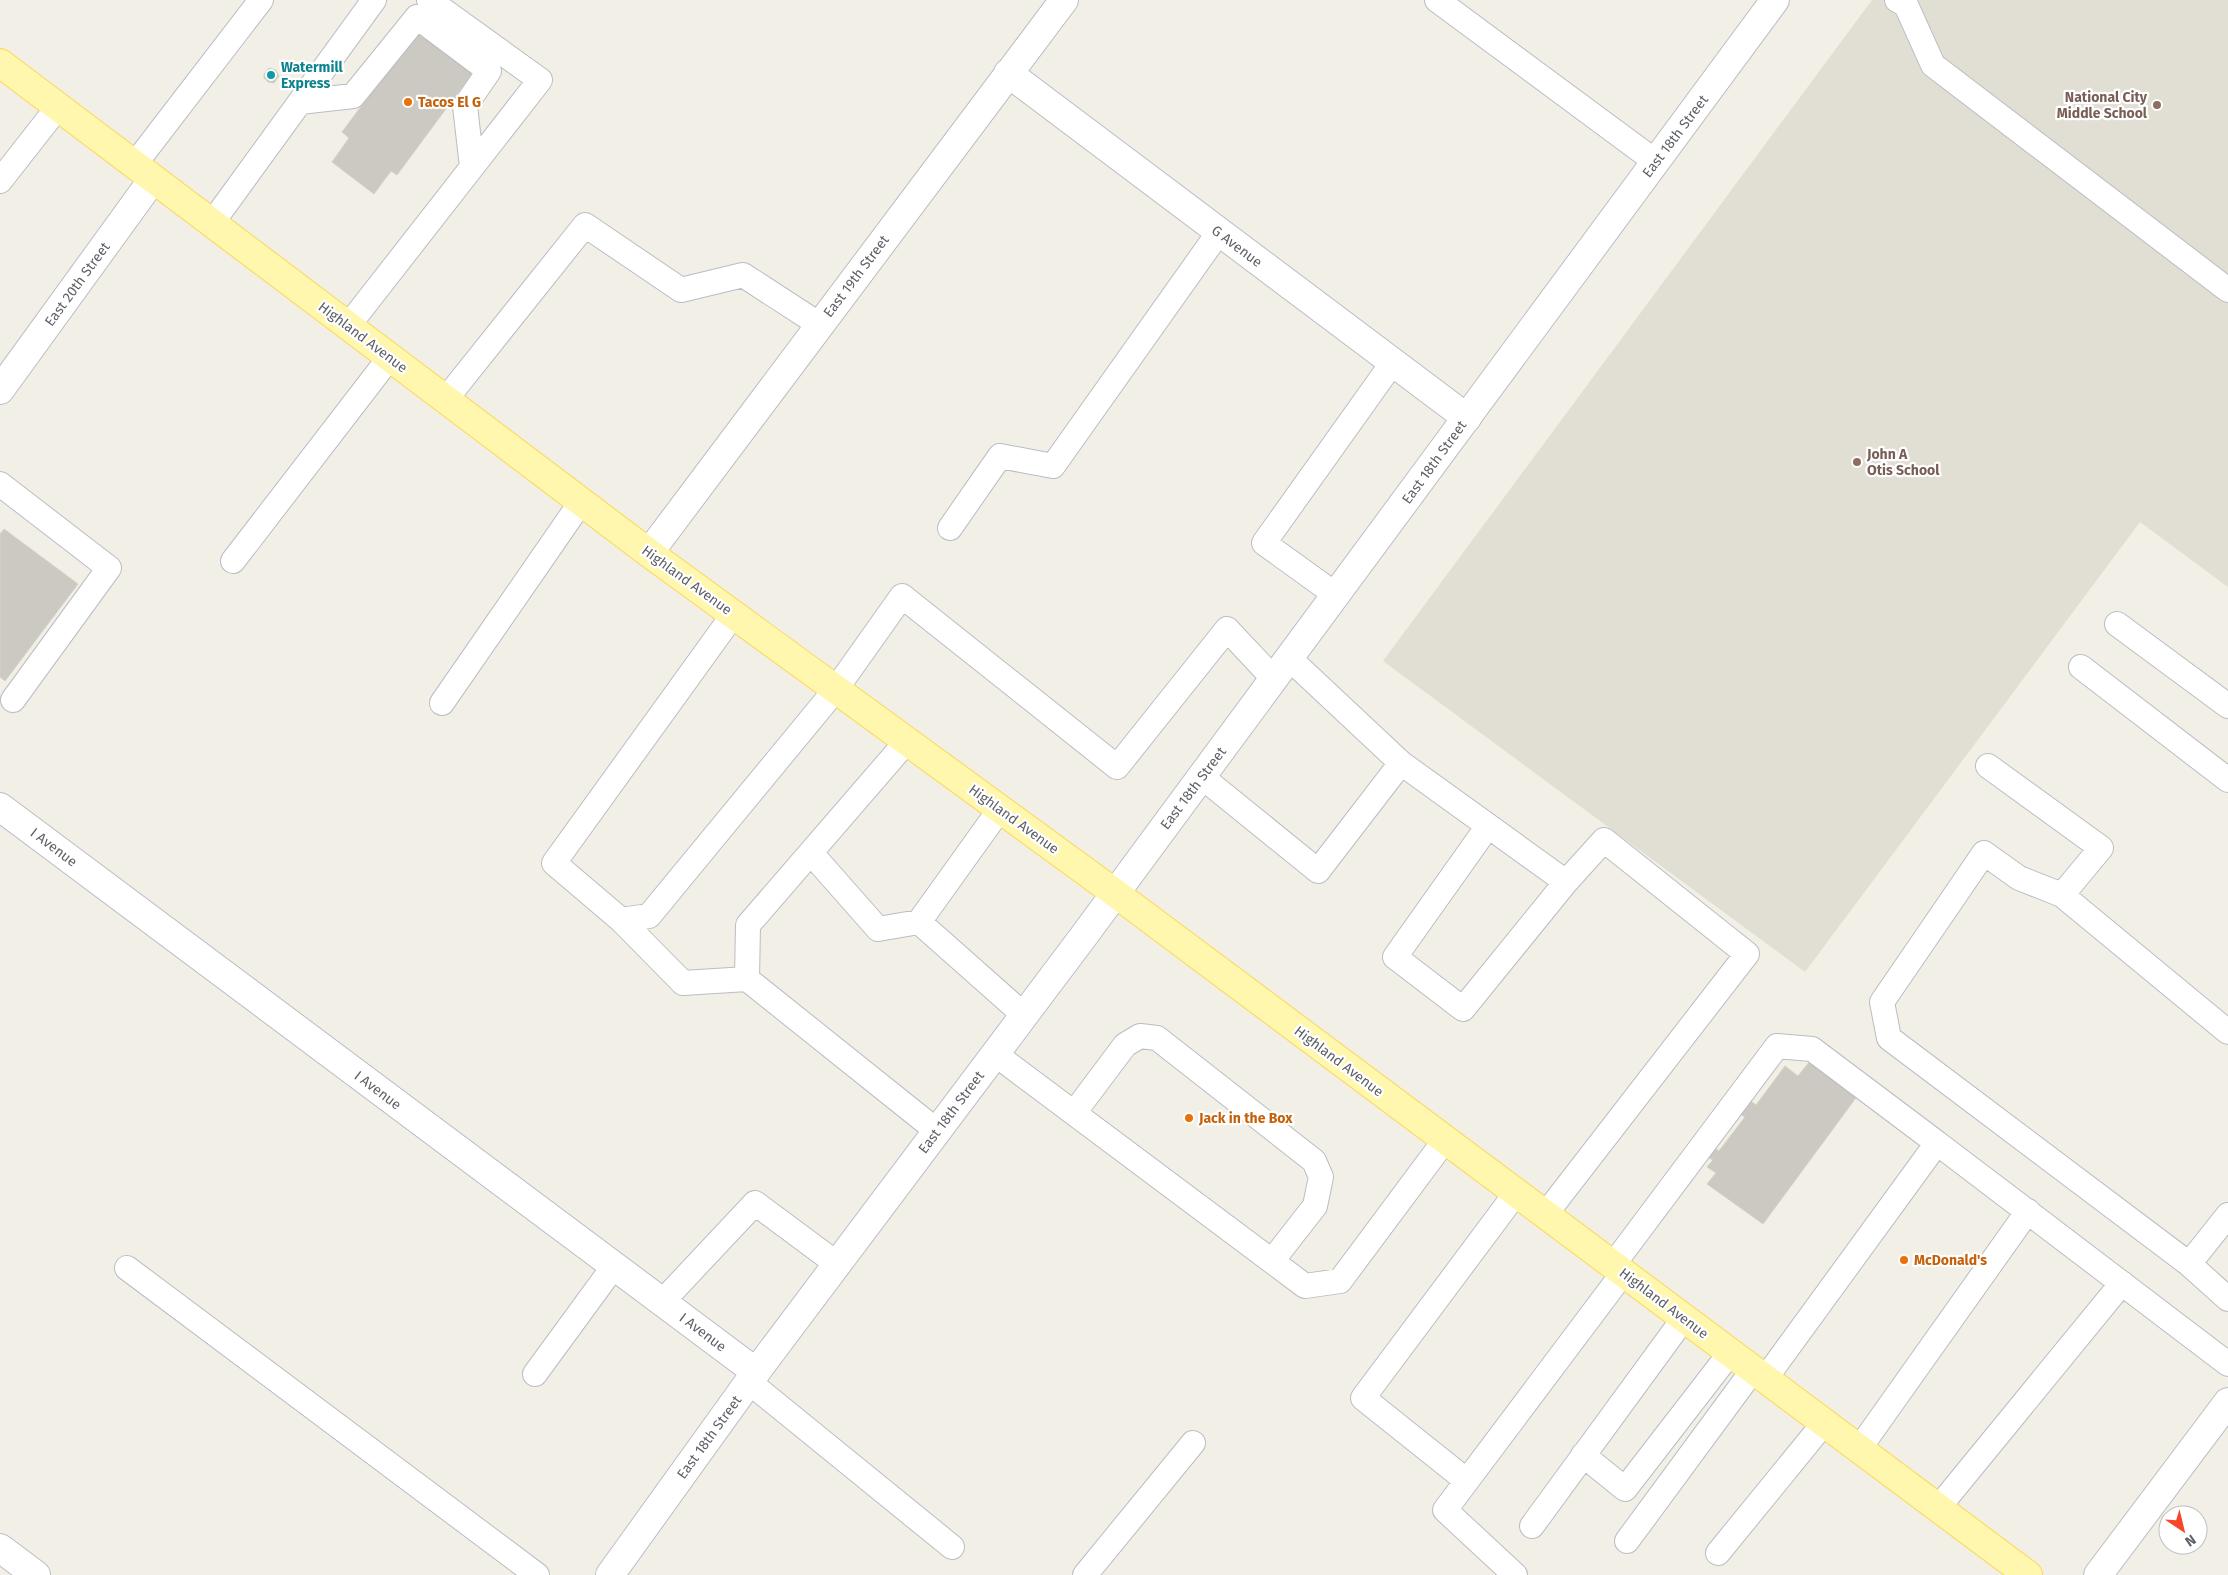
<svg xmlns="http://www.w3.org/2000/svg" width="2228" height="1575" font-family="'Fira Sans',sans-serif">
  <rect width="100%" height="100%" fill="#f1efe6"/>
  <path fill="#e1ded4" d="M1872 0H2228V587L2140 522 1805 972 1383 661Z"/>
  <path fill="#ccc9c3" stroke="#d6d2c4" d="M418 30 474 71 397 175 391 171 374 194 332 162 349 138 342 132Z
    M269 68 276 70 279 76 274 83 268 82 264 78V74Z
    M4 529 78 584 5 681 0 677V534Z
    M1810 1061 1858 1095 1763 1224 1707 1184 1716 1173 1707 1167 1713 1160 1706 1156 1713 1147 1719 1151 1745 1117 1738 1113 1748 1099 1756 1105 1785 1066 1798 1076Z"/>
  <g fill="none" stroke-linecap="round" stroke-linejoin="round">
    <g stroke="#babdc2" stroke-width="26">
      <path id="lane" d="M1437 0 1656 162
        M1897 0 1906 5 1933 65 2228 290
        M300 102 353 96 417 17 489 71 465 106 472 167
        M135 164 261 0
        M0 181 58 107
        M212 223 374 0
        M348 326 540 80 429 0
        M446 399 585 225 681 290 743 275 820 325
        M0 484 109 568 13 700
        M950 528 1000 456 1053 466 1219 232
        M233 561 390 357
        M1336 595 1264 543 1393 362
        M733 615 554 863 621 920 649 916 836 689 902 596 1117 767 1227 629 1274 679
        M2117 624 2228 706
        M1289 658 1401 763
        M2081 667 2228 780
        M442 703 581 502
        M907 741 748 925 747 979 937 1131
        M1988 766 2101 848 2062 895
        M1202 777 1318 871 1401 763 1566 882 1463 1009 1395 957 1488 826
        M1000 809 919 922 1024 1015
        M811 853 878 929 919 922
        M621 920 683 983 747 979
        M995 1054 1305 1286 1340 1281 1445 1140
        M1074 1113 1125 1045 1140 1036 1157 1038 1314 1161 1321 1177 1315 1206 1272 1261
        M1545 1215 1747 954 1604 840 1566 882
        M2228 1215 2189 1264 2228 1299
        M2189 1264 1889 1038 1882 1002 1984 853 2019 878 2062 895 2228 1032
        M1613 1265 1777 1046 1812 1049 1937 1143
        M127 1268 537 1575
        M662 1302 755 1203 837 1264
        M535 1374 614 1266
        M1765 1379 1937 1143 2228 1364
        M749 1382 952 1547
        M1859 1449 2028 1211
        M1583 1455 1625 1489 1730 1353
        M1467 1481 1363 1398 1516 1193
        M1938 1508 2122 1283
        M1532 1526 1684 1318
        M1627 1541 1753 1370
        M1718 1553 1824 1423
        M1085 1575 1193 1443
        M1515 1575 1445 1510 1623 1273"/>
    </g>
    <g stroke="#babdc2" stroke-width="30">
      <path id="street" d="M1008 73 1467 418
        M0 390 153 179
        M649 553 1064 0
        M0 807 756 1372
        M0 1548 36 1575"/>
    </g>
    <g stroke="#bbbec5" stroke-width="30">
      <path id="secondary" d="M610 1575 756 1372 1083 937 1775 0
        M2098 1575 2228 1402"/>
    </g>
    <g stroke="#fcd854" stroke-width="30">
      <path id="primary" d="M0 63 649 553 1115 893 2028 1575"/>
    </g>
    <use href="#lane" stroke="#fff" stroke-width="24"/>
    <use href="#street" stroke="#fff" stroke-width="28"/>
    <use href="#secondary" stroke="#fff" stroke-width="28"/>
    <use href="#primary" stroke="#fff7ad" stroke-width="28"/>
  </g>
  <circle fill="#0f9aa8" stroke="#fff" stroke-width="2" cx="271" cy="75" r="5"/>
  <g fill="#e8710a" stroke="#fff" stroke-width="2">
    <circle cx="408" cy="102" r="5"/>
    <circle cx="1189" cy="1118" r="5"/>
    <circle cx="1904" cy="1260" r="5"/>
  </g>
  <g fill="#8d6e63" stroke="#fff" stroke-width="2">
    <circle cx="2157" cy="105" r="5"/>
    <circle cx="1857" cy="462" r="5"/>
  </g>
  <g text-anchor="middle" stroke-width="4.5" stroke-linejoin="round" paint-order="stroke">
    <g font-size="14" font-weight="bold" fill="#0d838f" stroke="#fff" text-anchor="start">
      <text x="281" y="72">Watermill<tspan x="281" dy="16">Express</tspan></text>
    </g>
    <g font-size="14" font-weight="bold" fill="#785e54" stroke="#fff" text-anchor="end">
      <text x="2147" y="102">National City<tspan x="2147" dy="16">Middle School</tspan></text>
      <text x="1867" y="459" text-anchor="start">John A<tspan x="1867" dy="16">Otis School</tspan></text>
    </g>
    <g font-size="14" font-weight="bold" fill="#c56008" stroke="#fff" text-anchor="start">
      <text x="418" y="107">Tacos El G</text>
      <text x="1199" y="1123">Jack in the Box</text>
      <text x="1914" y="1265">McDonald's</text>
    </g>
    <g font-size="14" fill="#5d6167" stroke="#fff">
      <text transform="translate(1675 136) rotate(-53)" y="5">East 18th Street</text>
      <text transform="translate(1237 246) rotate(37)" y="5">G Avenue</text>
      <text transform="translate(856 276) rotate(-53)" y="5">East 19th Street</text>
      <text transform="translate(77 284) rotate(-54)" y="5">East 20th Street</text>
      <text transform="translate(363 337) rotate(37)" y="5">Highland Avenue</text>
      <text transform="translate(1434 462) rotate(-54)" y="5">East 18th Street</text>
      <text transform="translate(687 580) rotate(36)" y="5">Highland Avenue</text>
      <text transform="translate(1193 788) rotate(-53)" y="5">East 18th Street</text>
      <text transform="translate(1014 819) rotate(36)" y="5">Highland Avenue</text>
      <text transform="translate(54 847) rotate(37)" y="5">I Avenue</text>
      <text transform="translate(1339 1061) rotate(37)" y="5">Highland Avenue</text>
      <text transform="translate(378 1090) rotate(37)" y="5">I Avenue</text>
      <text transform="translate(951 1112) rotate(-53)" y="5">East 18th Street</text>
      <text transform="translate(1664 1303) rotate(37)" y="5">Highland Avenue</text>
      <text transform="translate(703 1332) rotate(37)" y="5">I Avenue</text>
      <text transform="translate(709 1437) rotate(-54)" y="5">East 18th Street</text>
    </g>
  </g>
  <g transform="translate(2183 1530) rotate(145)"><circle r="24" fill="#ffffff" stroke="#bec0c2"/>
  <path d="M0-4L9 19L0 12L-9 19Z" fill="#f64527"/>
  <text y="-8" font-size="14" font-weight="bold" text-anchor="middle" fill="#5d6167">N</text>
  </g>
</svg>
